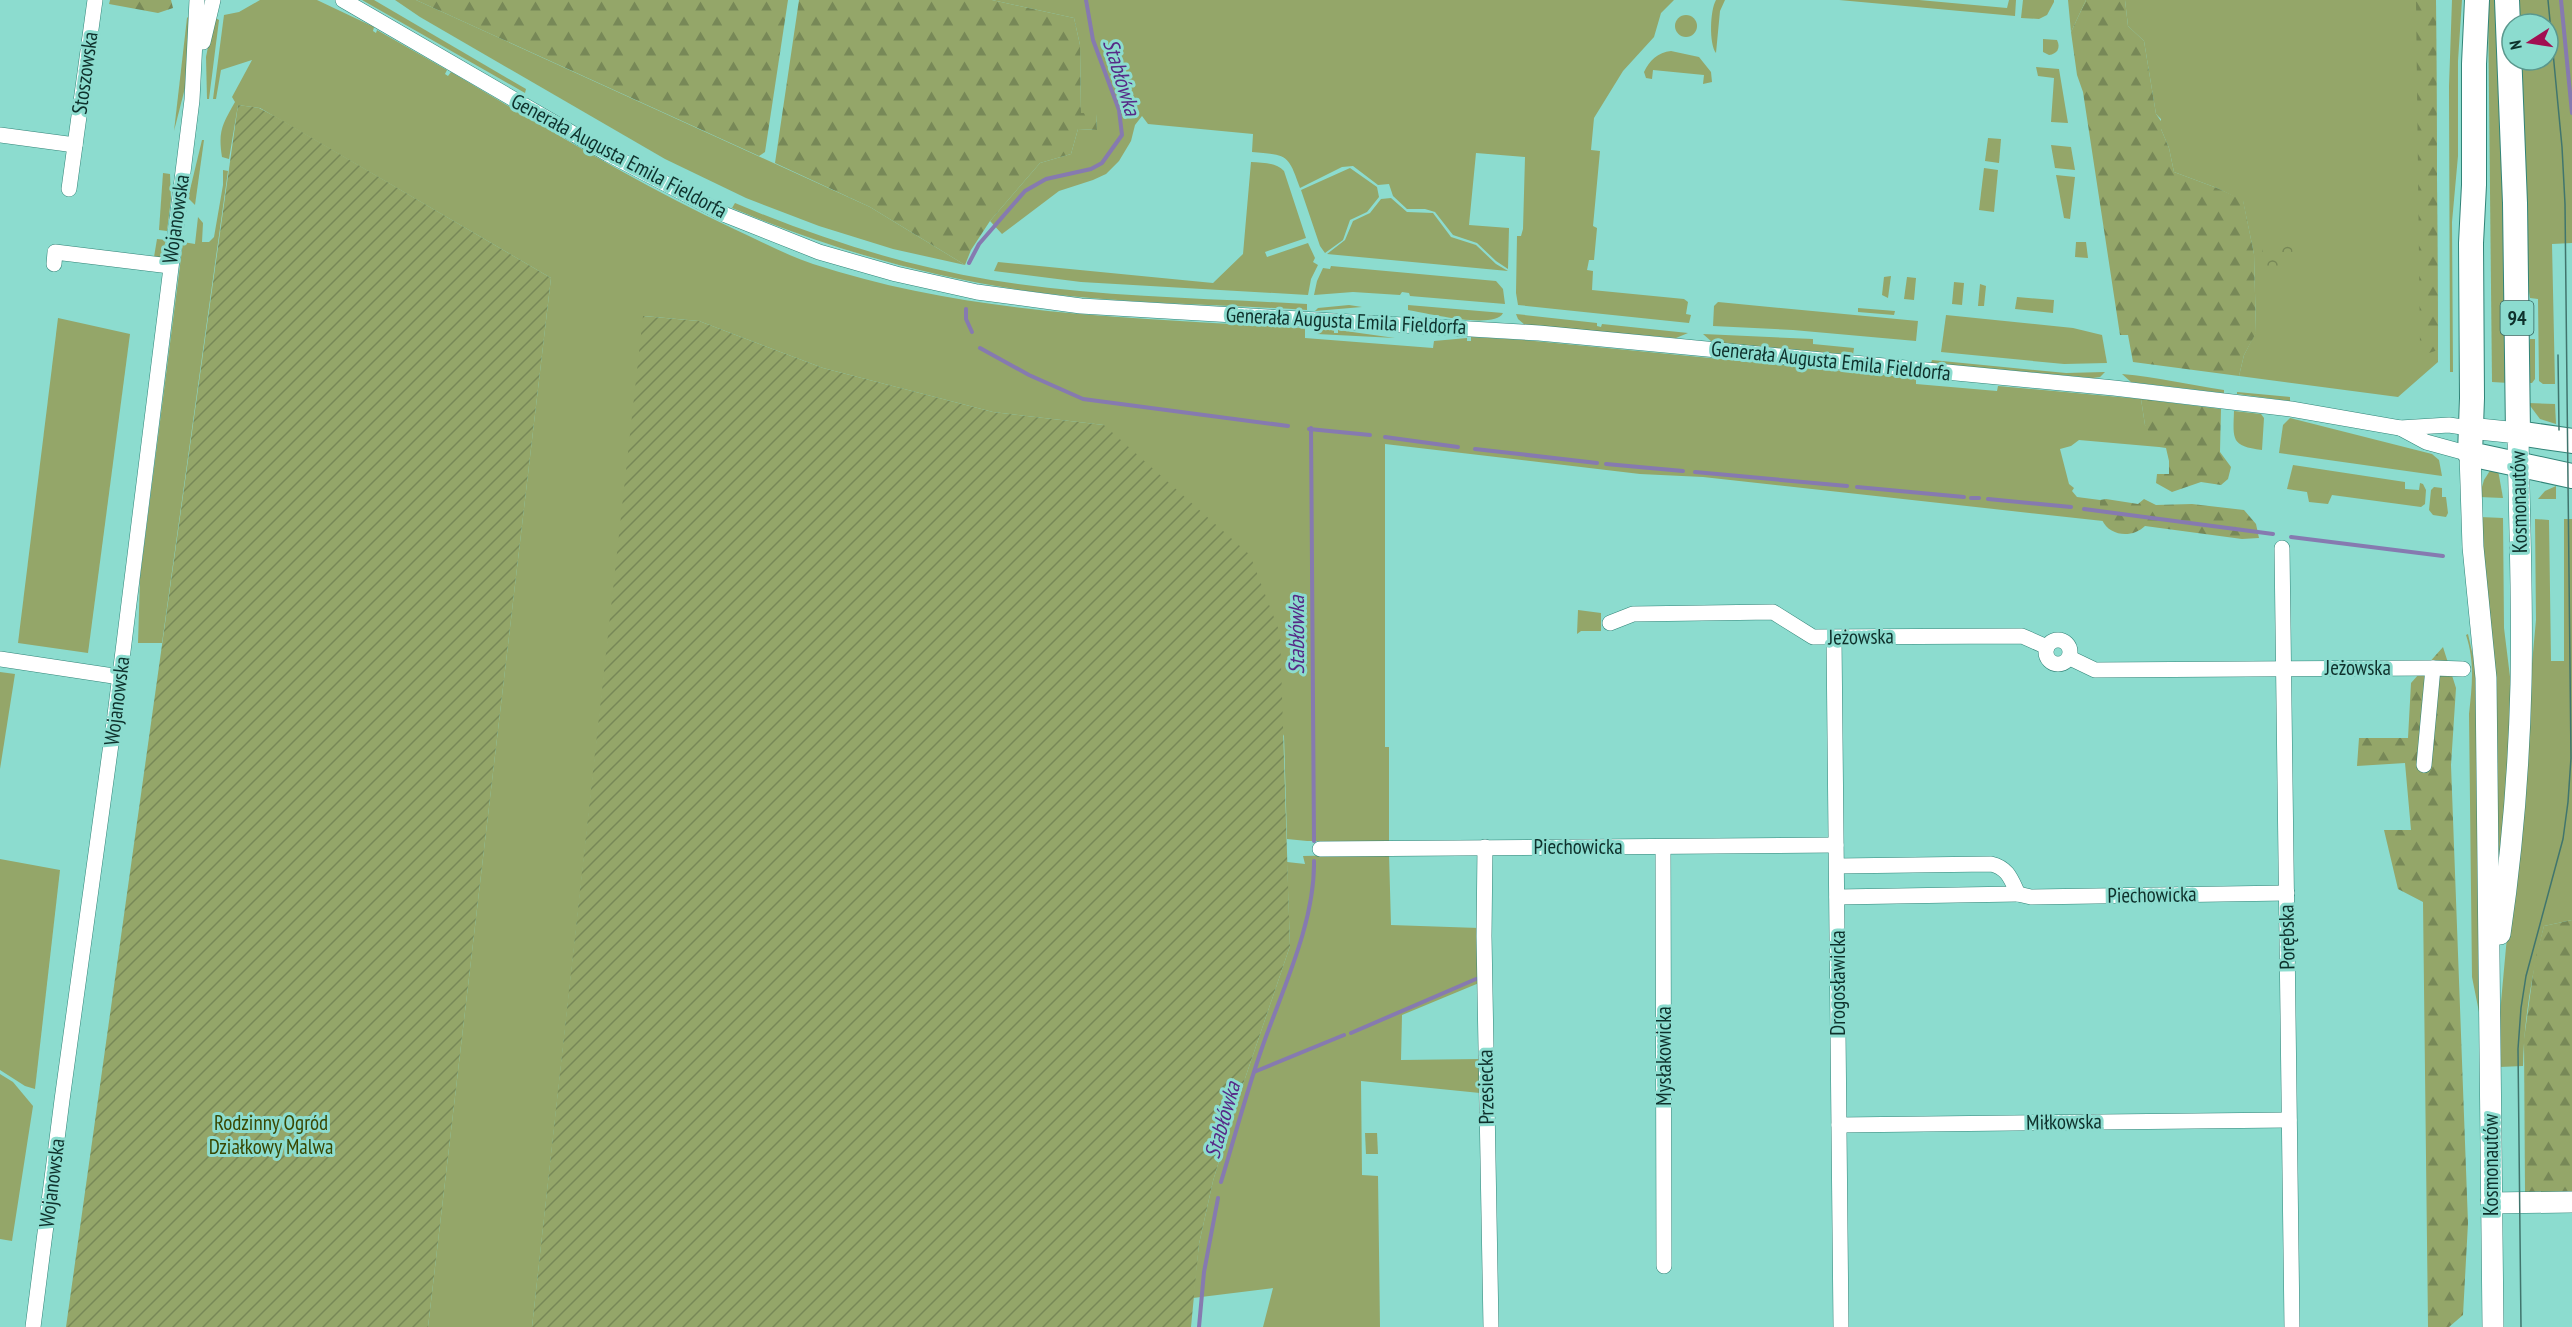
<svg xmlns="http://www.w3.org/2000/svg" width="2572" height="1327" viewBox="0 0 2572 1327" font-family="'PT Sans Narrow',sans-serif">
<defs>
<pattern id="forest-firs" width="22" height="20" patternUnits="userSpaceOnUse" patternTransform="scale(1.5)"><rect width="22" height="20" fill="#94a669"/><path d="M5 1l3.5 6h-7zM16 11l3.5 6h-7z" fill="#778857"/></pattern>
<pattern id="park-crowns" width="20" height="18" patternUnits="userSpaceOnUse" patternTransform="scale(1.5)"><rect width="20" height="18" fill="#94a669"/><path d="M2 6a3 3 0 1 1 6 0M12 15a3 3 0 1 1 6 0" fill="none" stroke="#778857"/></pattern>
<pattern id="garden-furrows" width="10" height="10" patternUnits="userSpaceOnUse" patternTransform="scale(1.5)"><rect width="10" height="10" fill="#94a669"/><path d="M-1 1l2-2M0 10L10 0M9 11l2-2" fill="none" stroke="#778857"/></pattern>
</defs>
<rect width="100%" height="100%" fill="#8cdccf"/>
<g fill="#94a669">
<path d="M260,0H317L374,27L373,31L376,33L377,30L447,70L445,74L448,76L451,72C544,127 636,183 734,229C760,241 786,255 813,264C972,316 1140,318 1305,328V338L1433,348L1434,341L1467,338V341H1471V337L1524,340L1916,378V384L1997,391L1998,386L2141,399L2145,425L2159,435V447L2079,440L2071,446L2060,449L2069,484L2074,488L2072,491L2077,497L2100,500L2103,521L1703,477L1640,474L1385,444V747H1389V841H1307L1287,839L1284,736L1104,425L993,412L823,368L699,321L644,316L532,1327H428L551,278L260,108L238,105L229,159L222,157C218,131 222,125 235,102L232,97L252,60L221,70L216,99H213L224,15L239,12Z"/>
<polygon points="362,0 374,0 526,89 525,93"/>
<polygon points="395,0 416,0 870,207 965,265 893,249 819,226 746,198 665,159 420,17"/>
<path d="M992,0H1674L1661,13L1654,37L1623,71L1594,118L1591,150L1600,151L1593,226L1597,228L1594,260H1589L1587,270L1593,271L1592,290L1684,299L1688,302L1686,314L1691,315L1689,323L1518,305L1516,293L1517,236H1521L1523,229L1525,157L1476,153L1469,225L1509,228L1508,269L1496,261L1477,243L1453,235L1435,212L1425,209H1407L1393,196L1389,184L1378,185L1353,166L1342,167L1300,188C1288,154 1288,155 1252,152L1253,134L1148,124L1142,116L1135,125L1131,141L1119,161L1106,174L1093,180L1059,191L1002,234L990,221L1040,163L1071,154L1078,129L1097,130L1096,114L1081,113L1080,45L1074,18Z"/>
<path d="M1716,0H1725L1720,11L1716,53C1709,44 1710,10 1716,0Z"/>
<polygon points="1839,0 1919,0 2007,8 2009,0 2016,0 2015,16"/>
<polygon points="2023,0 2054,0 2054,2 2047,15 2039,19 2021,18"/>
<polygon points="2068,0 2086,0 2071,32"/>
<polygon points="2125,0 2436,0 2438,362 2398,397 2239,376 2244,355 2256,332 2254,254 2243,201 2217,188 2174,172 2169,148 2161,129 2161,119 2156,114 2144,41 2128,26"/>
<polygon points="2452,0 2462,0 2458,61 2458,156 2452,222 2453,372 2450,372 2449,86"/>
<polygon points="2488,0 2498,0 2509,383 2492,382"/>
<polygon points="2514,0 2572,0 2572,243 2552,244 2555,384 2543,384 2539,381 2538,299 2530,298 2525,267 2516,60 2548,60 2548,24 2515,24"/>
<polygon points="190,15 186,84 174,131 187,18"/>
<circle cx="1686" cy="26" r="11"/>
<polygon points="214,17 219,20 209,99 207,99 206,57"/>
<path d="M2043,39L2057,40C2061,48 2057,54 2049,55L2043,52Z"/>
<path d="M1671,51L1699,57L1711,72L1712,82L1703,84L1704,75L1653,70L1652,79L1646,78L1644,72C1649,61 1658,52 1671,51Z"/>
<polygon points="2036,67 2059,69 2068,123 2051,122 2054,78 2038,76"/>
<polygon points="1988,138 2001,139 1999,163 1985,161"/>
<polygon points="202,140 204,140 195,205 188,198"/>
<polygon points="2051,145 2071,147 2075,170 2055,168"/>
<path d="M1251,162C1263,163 1276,162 1284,171L1306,238L1265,252L1267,257L1308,243L1315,258L1313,262L1318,265L1311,279L1308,295L1081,282L994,271L998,262L1213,283L1243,254Z"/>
<polygon points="1350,168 1377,187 1379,197 1367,212 1350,220 1343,240 1325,253 1320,246 1301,190"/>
<polygon points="1984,168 1998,170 1994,212 1979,210"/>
<polygon points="223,170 228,171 162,643 138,643 140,578 183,242 195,244 198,217 203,223 202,242 209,242 214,237 223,185"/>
<polygon points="163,173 170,174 171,199 167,231 159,230"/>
<polygon points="2056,175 2075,177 2070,219 2064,218"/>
<polygon points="1391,198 1407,212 1433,213 1451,237 1476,245 1496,264 1508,271 1327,254 1345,240 1353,221 1370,213 1381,199"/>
<path d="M735,203C818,238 902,265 991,280C1095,297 1202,298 1307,304V310C1219,304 1130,304 1043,293C935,279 832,250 732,208Z"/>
<polygon points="157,239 166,240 161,257 154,257"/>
<polygon points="2076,242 2086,242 2088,258 2075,257"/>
<polygon points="1331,266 1496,281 1503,289 1505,304 1410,296 1409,293 1402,292 1400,295 1353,292 1314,295 1317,281 1323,268 1330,269"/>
<polygon points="1891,276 1888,298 1882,295 1884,277"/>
<polygon points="1907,277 1916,278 1914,300 1904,299"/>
<polygon points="1954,282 1964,283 1962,305 1952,304"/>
<polygon points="1980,284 1986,286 1984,306 1978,306"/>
<polygon points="2017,297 2054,300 2053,313 2015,309"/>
<polygon points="1718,302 1918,321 1916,341 1793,330 1713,326 1714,306"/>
<polygon points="1349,305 1362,307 1315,311 1318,308"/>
<path d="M1408,305L1503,313C1495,330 1426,313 1408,310Z"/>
<polygon points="1858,308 1895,311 1894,315 1858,312"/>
<polygon points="1516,314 1597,323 1597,326 1601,327 1602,324 1688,333 1676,338 1525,325 1518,319"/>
<polygon points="1946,315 2073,328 2102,335 2107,363 2064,364 1941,352"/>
<polygon points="58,318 130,334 88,653 18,643"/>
<polygon points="1314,328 1334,329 1334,333 1338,333 1338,330 1395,338 1317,334"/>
<polygon points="1703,334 1813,339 1813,344 1854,348 1853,355 1712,342"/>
<polygon points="2530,339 2535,339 2535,379 2532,383 2526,383"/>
<polygon points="1932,360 2066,373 2105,372 2100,377 2093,378 1931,363"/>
<path d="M2122,374C2156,377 2190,385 2224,390V393L2131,382Z"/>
<polygon points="2237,392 2290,397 2290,401 2237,394"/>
<polygon points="2528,403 2555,404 2556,424 2540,419"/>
<path d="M2234,411L2261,414L2264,418L2262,450C2231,446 2233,440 2234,411Z"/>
<polygon points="2290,418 2432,454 2439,460 2442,476 2279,453 2283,425"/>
<polygon points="2293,465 2405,482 2405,489 2419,490 2420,483 2423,484 2426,490 2425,504 2421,507 2332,495 2328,504 2309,502 2307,492 2287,489"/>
<polygon points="2491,469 2498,470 2503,498 2479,497 2484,480"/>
<polygon points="2556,486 2556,499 2538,499 2545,491"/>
<polygon points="2434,487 2442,488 2442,497 2446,497 2448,513 2446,517 2433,515 2429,510 2431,490"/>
<polygon points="2480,517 2503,518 2504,628 2512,693 2512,723 2497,889"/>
<path d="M2535,519L2549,520L2551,661H2564V519H2572V920L2544,926C2532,973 2524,1018 2523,1066L2499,1067L2500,1013L2536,620Z"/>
<polygon points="1578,610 1601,613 1601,631 1581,631 1577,634"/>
<path d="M2468,634L2477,674L2481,956L2479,1012L2472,977L2469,714C2472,686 2475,662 2466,635Z"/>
<polygon points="0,672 15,674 0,769"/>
<polygon points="1389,854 1391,925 1479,928 1479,983 1402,1015 1401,1060 1480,1059 1480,1093 1361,1081 1362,1175 1378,1176 1380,1327 1263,1327 1273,1288 1193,1298 1199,1244 1213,1181 1235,1108 1290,946 1287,862 1305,864 1303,856"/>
<polygon points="0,859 60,870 35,1089 25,1086 0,1070"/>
<polygon points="0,1074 13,1082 33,1106 12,1241 0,1239"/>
<polygon points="1365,1133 1377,1133 1378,1154 1366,1154"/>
</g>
<g fill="url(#forest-firs)">
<polygon points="110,0 171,0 173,8 158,13 109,4"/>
<polygon points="416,0 788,0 765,152 759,156"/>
<polygon points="799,0 992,0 1074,18 1080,45 1081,113 1096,113 1097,130 1078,129 1071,154 1040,163 990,221 971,250 965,265 870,207 775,163"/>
<polygon points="2086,0 2125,0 2128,26 2144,41 2156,114 2163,124 2161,129 2169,148 2174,172 2217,188 2243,200 2254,254 2256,333 2244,355 2239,376 2133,362 2128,335 2120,335 2083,92 2077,75 2071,32"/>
<polygon points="2416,0 2436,0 2438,350 2426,354 2420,343"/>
<polygon points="2141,399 2221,409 2220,452 2231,467 2228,479 2221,485 2201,482 2172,492 2156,483 2157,474 2169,474 2169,461 2166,448 2159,447 2159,436 2151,436 2145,425"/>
<path d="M2106,499L2138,504L2144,499L2156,505L2192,504L2244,510L2256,524L2259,538L2242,539L2145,526C2133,538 2110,537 2102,520C2100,514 2100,507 2100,500Z"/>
<polygon points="2443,647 2456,688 2451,765 2468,1223 2463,1315 2449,1327 2428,1327 2423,902 2398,889 2384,830 2411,830 2405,763 2357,766 2359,738 2408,738 2411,683"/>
<polygon points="2572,920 2572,1193 2525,1192 2524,1039 2535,960 2544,926"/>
</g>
<polygon fill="url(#park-crowns)" points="2263,241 2293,243 2291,272 2261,270"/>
<g fill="url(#garden-furrows)">
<polygon points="238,105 259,108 278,118 551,278 428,1327 66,1327"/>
<polygon points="643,316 699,321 823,368 993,412 1104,425 1250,555 1280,633 1290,946 1235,1108 1213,1181 1199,1244 1191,1327 532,1327"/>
</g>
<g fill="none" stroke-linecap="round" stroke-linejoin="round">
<g stroke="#867ab0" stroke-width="4">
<polyline points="2561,0 2572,113"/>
<polyline points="969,263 979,244 1025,191 1046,179 1091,169 1102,163 1122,135 1119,110 1093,40 1086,0"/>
<polyline points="966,309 966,319 972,332"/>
<polyline points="980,348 1029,375 1083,399 1288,426"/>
<polyline points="1311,428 1314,841"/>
<polyline points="1309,429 1370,435"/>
<polyline points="1385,437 1458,447"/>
<polyline points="1475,449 1597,463"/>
<polyline points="1606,464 1683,471"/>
<polyline points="1695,472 1847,486"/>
<polyline points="1857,487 1964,497"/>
<polyline points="1971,498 1979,498"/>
<polyline points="1988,499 2071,507"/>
<polyline points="2084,509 2273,534"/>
<polyline points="2291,537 2443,556"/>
<polyline points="1351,1033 1476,979"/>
<polyline points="1254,1072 1344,1035"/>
<path d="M1221,1182C1235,1136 1247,1090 1263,1045C1283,988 1315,922 1314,861"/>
<polyline points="1199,1327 1204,1272 1218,1198"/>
</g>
<defs>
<g id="street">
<polyline points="343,0 608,154 726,215 819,252 896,274 977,292 1081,306 1539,333 2114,388 2291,409 2400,428 2449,425 2469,428"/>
<polyline points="203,42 213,0"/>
<polyline points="0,135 75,145"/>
<polyline points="69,189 95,0"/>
<polyline points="54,264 55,252 170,266"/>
<polyline points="2400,428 2426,442 2470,454"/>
<polyline points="2282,548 2292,1327"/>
<polyline points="1610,623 1633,614 1773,612 1813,637 2022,636 2047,647"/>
<polyline points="1834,638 1841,1327"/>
<circle cx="2058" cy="652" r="12"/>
<polyline points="2070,658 2095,670 2433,668"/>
<polyline points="0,659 120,677"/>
<polyline points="2424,765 2433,668 2463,669"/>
<polyline points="1485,847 1484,936 1491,1327"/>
<polyline points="1663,847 1664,1266"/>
<polyline points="1320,849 1836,845"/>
<path d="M1837,866L1991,864C2008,868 2011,879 2018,894L1837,897"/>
<polyline points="2018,894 2031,897 2287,893"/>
<polyline points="1839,1125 2289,1120"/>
<polyline points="33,1327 62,1100 115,715 192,100 197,0"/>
</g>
<g id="secondary">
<path d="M2469,428L2518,433C2519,517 2523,601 2521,684C2519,768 2512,852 2500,934"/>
<polyline points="2470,454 2473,547 2486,678 2493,1327"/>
<polyline points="2491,1203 2572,1202"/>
</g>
<g id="primary">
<polyline points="2477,0 2474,64 2474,185 2471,243 2472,398 2470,454 2572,476"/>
<polyline points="2507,0 2515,203 2518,433 2572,441"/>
</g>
</defs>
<use href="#street" stroke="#318478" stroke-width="16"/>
<use href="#secondary" stroke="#318478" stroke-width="22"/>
<use href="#primary" stroke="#318478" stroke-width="26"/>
<use href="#street" stroke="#fff" stroke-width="15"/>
<use href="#secondary" stroke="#fff" stroke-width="21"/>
<use href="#primary" stroke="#fff" stroke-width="24"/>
<g stroke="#40756d" stroke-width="1.5">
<polyline points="2558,355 2559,430"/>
<polyline points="2521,1327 2518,1049 2521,1008 2526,976 2563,839 2568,802 2571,758 2565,204 2562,147 2548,0"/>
</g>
</g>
<g text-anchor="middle" stroke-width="6" stroke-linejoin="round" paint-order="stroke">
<rect fill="#8cdccf" stroke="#34645d" stroke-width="1.5" x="2500.5" y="301" width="33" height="34" rx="4.5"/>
<g font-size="20" font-weight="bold" fill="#0e312c">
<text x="2517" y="325">94</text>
</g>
<g font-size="21" fill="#0e312c" stroke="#8cdccf">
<text transform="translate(85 73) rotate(-82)" y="7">Stoszowska</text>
<text transform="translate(619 156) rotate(28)" y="7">Generała Augusta Emila Fieldorfa</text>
<text transform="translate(176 219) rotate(-82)" y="7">Wojanowska</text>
<text transform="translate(1346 321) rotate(3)" y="7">Generała Augusta Emila Fieldorfa</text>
<text transform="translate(1831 361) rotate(6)" y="7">Generała Augusta Emila Fieldorfa</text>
<text transform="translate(2519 502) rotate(-91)" y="7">Kosmonautów</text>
<text transform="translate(1861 637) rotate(-1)" y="7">Jeżowska</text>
<text x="2358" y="675">Jeżowska</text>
<text transform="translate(117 701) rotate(-83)" y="7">Wojanowska</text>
<text x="1578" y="854">Piechowicka</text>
<text transform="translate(2152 895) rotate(-1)" y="7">Piechowicka</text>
<text transform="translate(2287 937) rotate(-91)" y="7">Porębska</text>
<text transform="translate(1838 983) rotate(-90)" y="7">Drogosławicka</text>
<text transform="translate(1664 1056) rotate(-90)" y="7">Mysłakowicka</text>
<text transform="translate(1486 1087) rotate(-91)" y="7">Przesiecka</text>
<text transform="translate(2064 1122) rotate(-1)" y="7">Miłkowska</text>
<text transform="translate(2491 1165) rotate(-90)" y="7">Kosmonautów</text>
<text transform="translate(52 1183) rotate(-83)" y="7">Wojanowska</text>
</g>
<g font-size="21" fill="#394702" stroke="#8cdccf">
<text x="271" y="1130">Rodzinny Ogród<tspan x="271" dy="24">Działkowy Malwa</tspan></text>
</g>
<g font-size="22" font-style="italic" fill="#572a87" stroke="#8cdccf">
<text transform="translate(1122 77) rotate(73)" y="8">Stabłówka</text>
<text transform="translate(1296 635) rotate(-90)" y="8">Stabłówka</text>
<text transform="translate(1222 1120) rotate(-74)" y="8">Stabłówka</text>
</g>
</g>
<g transform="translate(2530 42) rotate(258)"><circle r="28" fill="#8cdccf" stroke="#5a988e" stroke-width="1.5"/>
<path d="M0-4.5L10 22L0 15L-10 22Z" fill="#a20e51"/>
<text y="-9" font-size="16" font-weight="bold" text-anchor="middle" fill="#0e312c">N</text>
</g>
</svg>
